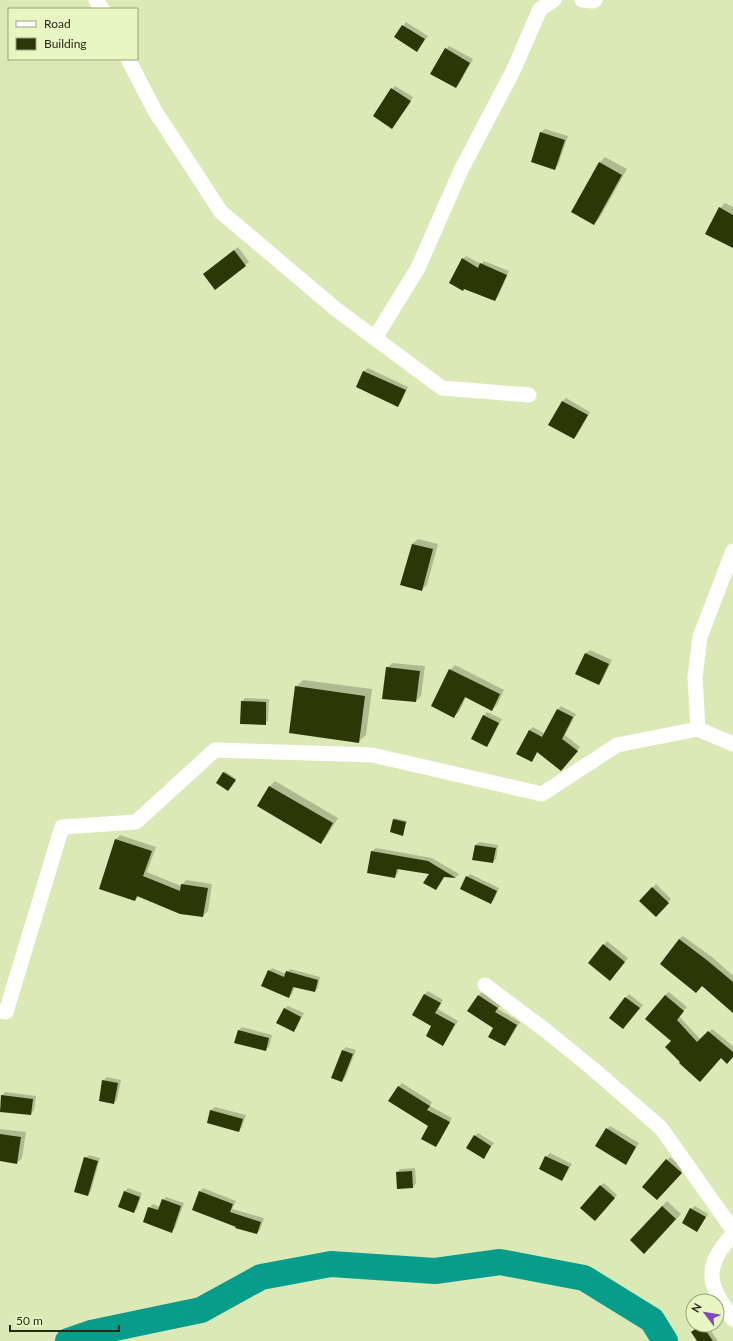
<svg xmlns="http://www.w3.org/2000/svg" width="733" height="1341" viewBox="0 0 733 1341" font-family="Lato,sans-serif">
<rect width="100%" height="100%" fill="#dbe9b6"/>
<g fill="#0003">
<polygon points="406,22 428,36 417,51 395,37"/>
<polygon points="449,46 473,59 459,84 456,87 446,49"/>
<polygon points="395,86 413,97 392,127 392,89"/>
<polygon points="545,129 568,136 558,165 555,168 532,161 541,132"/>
<polygon points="605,157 627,169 599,219 594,224 572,212 600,162"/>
<polygon points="725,203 733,207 733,247 720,208"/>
<polygon points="238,247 249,262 216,288 208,271"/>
<polygon points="466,256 481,264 484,261 509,271 498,297 495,300 463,259"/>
<polygon points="368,368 408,387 401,402 398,406 357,387 364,371"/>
<polygon points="566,398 590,412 577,435 574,438 563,401"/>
<polygon points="418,539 438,544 427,585 421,590 412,544"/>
<polygon points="590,650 612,660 602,681 599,684 577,674 586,653"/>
<polygon points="392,663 425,666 421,696 416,701 387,668"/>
<polygon points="455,665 504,690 497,705 492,709 466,697 459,712 454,716 450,670"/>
<polygon points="303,680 372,689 366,735 358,742 296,687"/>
<polygon points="245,698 269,699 268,720 265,724 242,702"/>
<polygon points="561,706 576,714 565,735 580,747 565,766 538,751 532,761 529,730 533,727 545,734 558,709"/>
<polygon points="487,712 502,719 490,742 487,746 472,738 484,715"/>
<polygon points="225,771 236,779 230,789 217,782"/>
<polygon points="275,781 338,818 326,837 321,842 259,806 270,786"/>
<polygon points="395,818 407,821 403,834 394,820"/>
<polygon points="120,835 156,847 147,872 181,886 186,880 212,884 208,911 203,916 139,896 135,900 116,840"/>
<polygon points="479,842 498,845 496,859 493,862 476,845"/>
<polygon points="376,848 432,858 459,874 456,877 445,876 436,889 430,873 399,868 398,873 395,877 368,872 372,851"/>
<polygon points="470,874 499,888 494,900 490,903 467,877"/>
<polygon points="656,884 671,899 656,916 640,901"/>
<polygon points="683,936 712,957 732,975 733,974 733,1004 679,939"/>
<polygon points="607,941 628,958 613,976 589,963"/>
<polygon points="272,968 286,974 290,969 320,977 318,988 315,991 295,986 292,994 289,997 269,971"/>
<polygon points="428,991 443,1000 438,1009 458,1021 446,1041 443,1044 433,1026 425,994"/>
<polygon points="482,992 501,1004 498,1009 520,1022 508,1042 505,1045 479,995"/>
<polygon points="669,992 687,1007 679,1016 701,1040 712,1029 733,1046 733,1056 721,1057 672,1041 665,995"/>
<polygon points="629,994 643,1005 623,1028 610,1018"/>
<polygon points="288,1006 304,1013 297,1027 294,1030 284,1009"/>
<polygon points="242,1027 272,1035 269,1047 265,1050 238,1031"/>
<polygon points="346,1047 356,1050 345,1078 342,1081 332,1078 343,1050"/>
<polygon points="107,1077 121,1080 117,1100 114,1103 103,1081"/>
<polygon points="402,1083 432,1102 430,1106 452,1118 439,1142 436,1146 430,1126 398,1087"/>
<polygon points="5,1092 36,1096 34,1110 31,1114 2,1096"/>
<polygon points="215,1107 246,1115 242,1127 239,1131 208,1122 211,1110"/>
<polygon points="610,1126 639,1143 626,1163 607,1129"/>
<polygon points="0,1129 26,1132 22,1158 17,1163 0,1160"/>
<polygon points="478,1133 494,1143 483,1158 475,1136"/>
<polygon points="550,1153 572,1164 565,1176 562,1180 546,1157"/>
<polygon points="89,1155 100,1158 91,1191 88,1195 85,1158"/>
<polygon points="670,1157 684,1169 660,1196 644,1187"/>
<polygon points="415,1168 416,1183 413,1187 398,1188 397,1172 400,1169"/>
<polygon points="604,1183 617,1195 598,1216 600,1186"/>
<polygon points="128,1188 142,1193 137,1209 133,1212 124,1192"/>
<polygon points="203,1188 236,1201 232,1209 264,1218 260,1230 257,1233 200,1192"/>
<polygon points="166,1197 184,1203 175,1228 172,1231 149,1208 153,1204 160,1207 163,1200"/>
<polygon points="667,1201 681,1214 650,1248 662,1206"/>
<polygon points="695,1206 708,1214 697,1231 691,1209"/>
<polygon points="701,1325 707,1325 718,1341 699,1341"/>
</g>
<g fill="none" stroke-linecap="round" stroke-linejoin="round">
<polyline stroke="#089d8a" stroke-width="26" points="68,1341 91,1333 201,1310 261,1277 331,1264 435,1271 500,1262 584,1278 652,1320 665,1341"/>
</g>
<g fill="#2d3606">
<polygon points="402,25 425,39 417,52 394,37"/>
<polygon points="445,48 470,63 456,88 430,74"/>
<polygon points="391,88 411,101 392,129 373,116"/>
<polygon points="540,132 565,140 555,170 531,162"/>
<polygon points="599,162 622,175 594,225 571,212"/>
<polygon points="719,207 733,215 733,248 705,234"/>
<polygon points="234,250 246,266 215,290 203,274"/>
<polygon points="462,258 478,268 480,263 507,275 495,301 464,289 463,291 449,283"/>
<polygon points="363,371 406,390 398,407 356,387"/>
<polygon points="562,401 588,415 574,439 548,425"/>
<polygon points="412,544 433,549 422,591 400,585"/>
<polygon points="585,653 609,664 599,685 575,674"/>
<polygon points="386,667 420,671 416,702 382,699"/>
<polygon points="449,669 500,694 492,711 465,697 454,718 431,706"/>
<polygon points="295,686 365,696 359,743 289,733"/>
<polygon points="241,701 266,702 266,725 240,724"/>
<polygon points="557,709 573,717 562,739 578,751 561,771 537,752 532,762 516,754 529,730 542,737"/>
<polygon points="483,715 499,723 487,747 471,739"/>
<polygon points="223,772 236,780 228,791 216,783"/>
<polygon points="269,786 333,823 321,844 257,806"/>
<polygon points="393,819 406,822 403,836 390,832"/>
<polygon points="115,839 152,851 143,876 180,891 181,884 208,888 203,917 180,914 137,896 135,901 99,889"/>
<polygon points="475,845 496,848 493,863 472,860"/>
<polygon points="371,851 428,861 456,878 444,877 436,890 423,883 429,874 397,869 395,878 367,873"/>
<polygon points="466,876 497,891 491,904 460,889"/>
<polygon points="652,887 669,903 656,917 639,901"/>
<polygon points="679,939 708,961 733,982 733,1013 702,986 696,993 660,964"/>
<polygon points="603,944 625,962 610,981 588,963"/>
<polygon points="268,970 284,977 286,971 318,980 315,992 293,987 289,998 261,986"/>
<polygon points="424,994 441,1003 435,1013 455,1024 443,1046 426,1036 431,1026 412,1015"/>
<polygon points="478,995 498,1008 495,1012 517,1025 505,1046 488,1037 493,1028 467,1011"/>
<polygon points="665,995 684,1011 677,1020 697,1042 708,1031 733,1052 733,1057 727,1064 721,1058 700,1082 679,1063 680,1062 665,1047 671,1041 645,1019"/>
<polygon points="625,997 640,1008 623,1029 609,1018"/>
<polygon points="284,1008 301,1017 294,1032 276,1023"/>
<polygon points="238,1030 269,1038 266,1051 234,1043"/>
<polygon points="342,1050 353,1054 342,1082 331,1078"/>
<polygon points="102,1080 118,1083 114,1104 99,1101"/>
<polygon points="398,1086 430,1106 427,1110 450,1122 436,1147 421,1139 428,1126 388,1101"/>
<polygon points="1,1095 33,1099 31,1115 0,1112"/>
<polygon points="210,1110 243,1119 239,1132 207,1123"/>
<polygon points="606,1128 636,1147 626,1165 595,1146"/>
<polygon points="0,1134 21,1137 17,1164 0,1161"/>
<polygon points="474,1135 491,1146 484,1159 466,1148"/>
<polygon points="545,1156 569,1167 562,1181 539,1169"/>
<polygon points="84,1157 98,1161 88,1196 74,1192"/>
<polygon points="666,1159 682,1173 657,1200 642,1187"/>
<polygon points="412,1171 413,1188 397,1189 396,1172"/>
<polygon points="600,1185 615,1198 595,1221 580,1208"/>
<polygon points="124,1191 140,1197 134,1213 118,1207"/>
<polygon points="199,1191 233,1204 230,1212 261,1222 257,1234 235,1228 236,1227 192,1210"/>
<polygon points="162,1199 181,1206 172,1233 143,1222 148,1207 158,1210"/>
<polygon points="662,1206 676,1219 644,1254 630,1240"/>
<polygon points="690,1208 706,1217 697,1232 682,1223"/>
<polygon points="701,1325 702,1325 713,1341 697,1341 691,1332"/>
</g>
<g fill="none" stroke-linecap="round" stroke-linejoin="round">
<g stroke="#fff" stroke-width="15">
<polyline points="96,0 102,9"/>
<polyline points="582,0 593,1 595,0"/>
<polyline points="128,59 155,111 221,212 337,310 442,388 529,395"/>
<polyline points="375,338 418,268 461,170 513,71 540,9 554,0"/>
<polyline points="733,551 700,637 695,677 698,729 733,744"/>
<polyline points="485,985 545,1030 593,1069 661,1128 733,1230"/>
<polyline points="0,1011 6,1012 62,827 136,822 215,750 372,755 542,794 617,745 698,729"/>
<path d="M733,1234C702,1268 708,1285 733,1319"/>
</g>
</g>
<rect x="8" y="8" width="130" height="52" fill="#e8f6c3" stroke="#9aa47e"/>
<rect x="16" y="21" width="20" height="6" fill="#ffffff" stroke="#9aa47e"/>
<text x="44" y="28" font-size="12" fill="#252a16">Road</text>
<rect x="16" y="38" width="20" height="12" fill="#2d3606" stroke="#9aa47e"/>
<text x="44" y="48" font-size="12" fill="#252a16">Building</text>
<g transform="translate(705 1313) rotate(301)"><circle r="19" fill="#e8f6c3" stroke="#9aa47e"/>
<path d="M0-3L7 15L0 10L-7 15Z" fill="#7e4bc3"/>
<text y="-6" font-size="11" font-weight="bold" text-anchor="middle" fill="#252a16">N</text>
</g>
<path d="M10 1325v6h109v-6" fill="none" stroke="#252a16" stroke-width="2"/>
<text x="16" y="1325" font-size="12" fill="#252a16" stroke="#e8f6c3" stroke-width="3" paint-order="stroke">50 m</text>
</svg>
